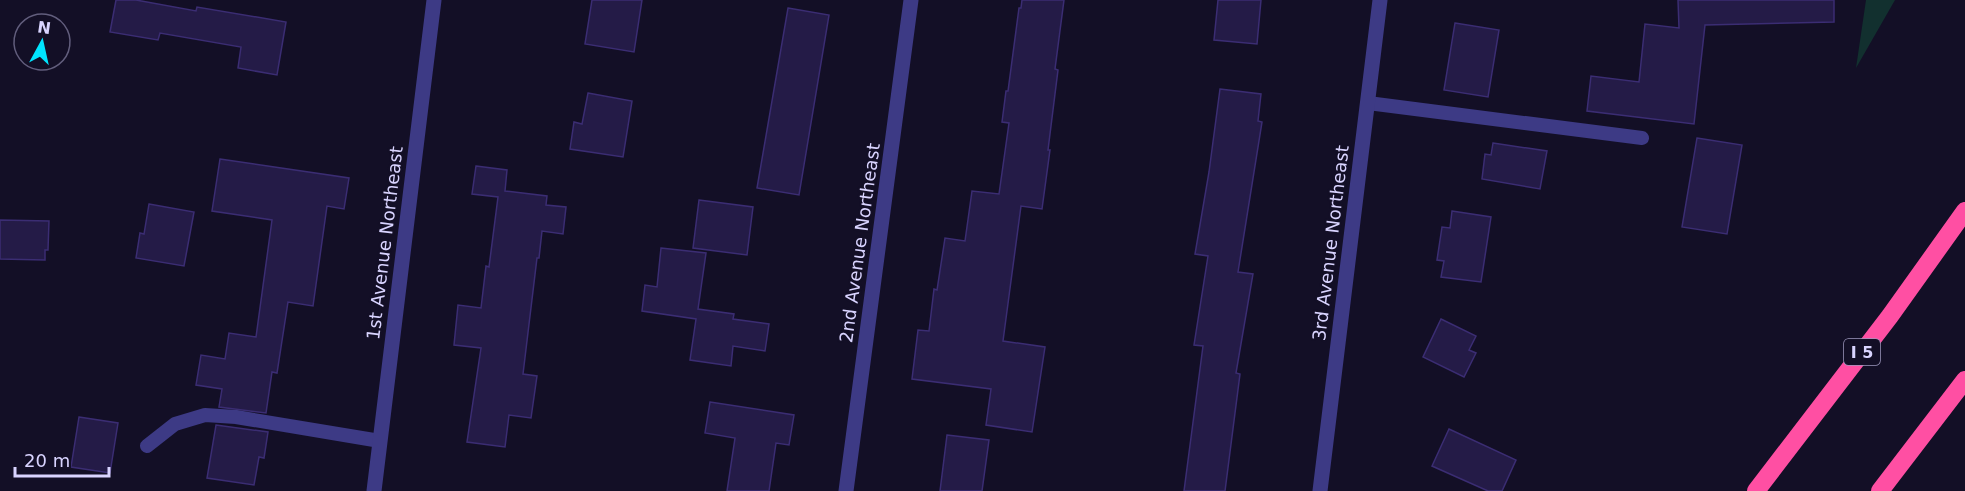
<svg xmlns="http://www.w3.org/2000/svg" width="1965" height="491" viewBox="0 0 1965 491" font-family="'DejaVu Sans',sans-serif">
<rect width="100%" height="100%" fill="#130f26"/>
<polygon fill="#12302f" points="1866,0 1895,0 1856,68"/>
<g fill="#241b47" stroke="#3b2d73" stroke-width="1.5">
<polygon points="116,0 136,0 196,11 197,7 286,22 277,75 238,68 241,47 160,33 158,40 110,32"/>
<polygon points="592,0 642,0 634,52 585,44"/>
<polygon points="1022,0 1064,0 1055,69 1058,70 1048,150 1050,150 1042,209 1021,206 1003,341 1045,347 1032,432 986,425 991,389 912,379 918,330 929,331 934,289 937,290 945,238 965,241 972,191 999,194 1009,123 1002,122 1006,91 1008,91 1019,8 1021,8"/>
<polygon points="1218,0 1261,0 1257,44 1214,40"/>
<polygon points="1678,0 1834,0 1834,22 1705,25 1694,124 1587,111 1591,76 1639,82 1645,24 1679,28"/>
<polygon points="788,8 829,15 799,195 757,188"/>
<polygon points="1455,23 1499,30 1488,97 1444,90"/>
<polygon points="1220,89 1261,94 1258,121 1262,122 1238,272 1253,274 1236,373 1240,374 1225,491 1184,491 1203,346 1194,345 1208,256 1195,254 1209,172"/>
<polygon points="588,93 632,101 623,157 570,149 574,122 582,124"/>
<polygon points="1697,138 1742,145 1727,234 1682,227"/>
<polygon points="1493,143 1547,151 1540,189 1482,179 1485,154 1491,155"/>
<polygon points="220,159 349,178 344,209 327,206 313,306 288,302 277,373 272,372 266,413 219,407 222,389 196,385 201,355 225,359 229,333 256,337 272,220 212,211"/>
<polygon points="476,166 507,170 505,191 547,196 546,205 566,207 563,234 542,231 539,258 537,258 523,374 537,376 531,418 509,415 505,447 467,442 481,348 454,345 458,305 481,308 486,266 489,267 498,197 472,194"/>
<polygon points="699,200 753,207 747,255 693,248"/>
<polygon points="149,204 194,212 184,266 136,258 140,233 144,234"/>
<polygon points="1452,211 1491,217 1481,282 1441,277 1444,261 1437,260 1442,227 1450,228"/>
<polygon points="0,220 49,221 48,250 45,250 45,260 0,259"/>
<polygon points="661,248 706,253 698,309 734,314 733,319 769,324 765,351 733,346 731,366 690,360 696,319 642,311 645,285 657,287"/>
<polygon points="1441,319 1476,336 1469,350 1476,353 1464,377 1423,357"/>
<polygon points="710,402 794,415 789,445 776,443 769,491 727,491 735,438 705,433"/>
<polygon points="79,417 118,423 110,473 71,467"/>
<polygon points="216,425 268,432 264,458 259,457 254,485 207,478"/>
<polygon points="1449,429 1516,460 1502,491 1488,491 1432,466"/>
<polygon points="947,435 989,440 982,491 940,491"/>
</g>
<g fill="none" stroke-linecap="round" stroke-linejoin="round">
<g stroke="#3d3a85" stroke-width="14">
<polyline points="1368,103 1642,138"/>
<polyline points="147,446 175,424 205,415 236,417 380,441"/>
</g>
<g stroke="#3d3a85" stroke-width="15">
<polyline points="374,491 434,0"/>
<polyline points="846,491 911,0"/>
<polyline points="1320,491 1380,0"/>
</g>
<g stroke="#ff4fa3" stroke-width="18">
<polyline points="1756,491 1890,316 1965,211"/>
<polyline points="1880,491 1965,380"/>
</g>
</g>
<g text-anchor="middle" stroke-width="4.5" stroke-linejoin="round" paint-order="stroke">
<rect fill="#130f26" stroke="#9e99be" stroke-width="1.5" x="1844" y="339" width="36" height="26" rx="4.5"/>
<g font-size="16" font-weight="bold" fill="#d9d4ff">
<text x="1862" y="358">I 5</text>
</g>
<g font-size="18" fill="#d9d4ff" stroke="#130f26">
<text transform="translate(385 243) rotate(-83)" y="6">1st Avenue Northeast</text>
<text transform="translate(860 243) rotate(-82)" y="6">2nd Avenue Northeast</text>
<text transform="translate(1331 243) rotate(-83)" y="6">3rd Avenue Northeast</text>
</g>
</g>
<g transform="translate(42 42) rotate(8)"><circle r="28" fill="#130f26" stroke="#625e7d" stroke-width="1.5"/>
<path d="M0-4.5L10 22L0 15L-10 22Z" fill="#00e5ff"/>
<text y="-9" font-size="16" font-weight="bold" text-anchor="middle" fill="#d9d4ff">N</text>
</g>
<path d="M15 467v9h94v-9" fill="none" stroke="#d9d4ff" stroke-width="3"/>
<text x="24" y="467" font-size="18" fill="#d9d4ff" stroke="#130f26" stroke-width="4.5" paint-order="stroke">20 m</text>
</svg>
